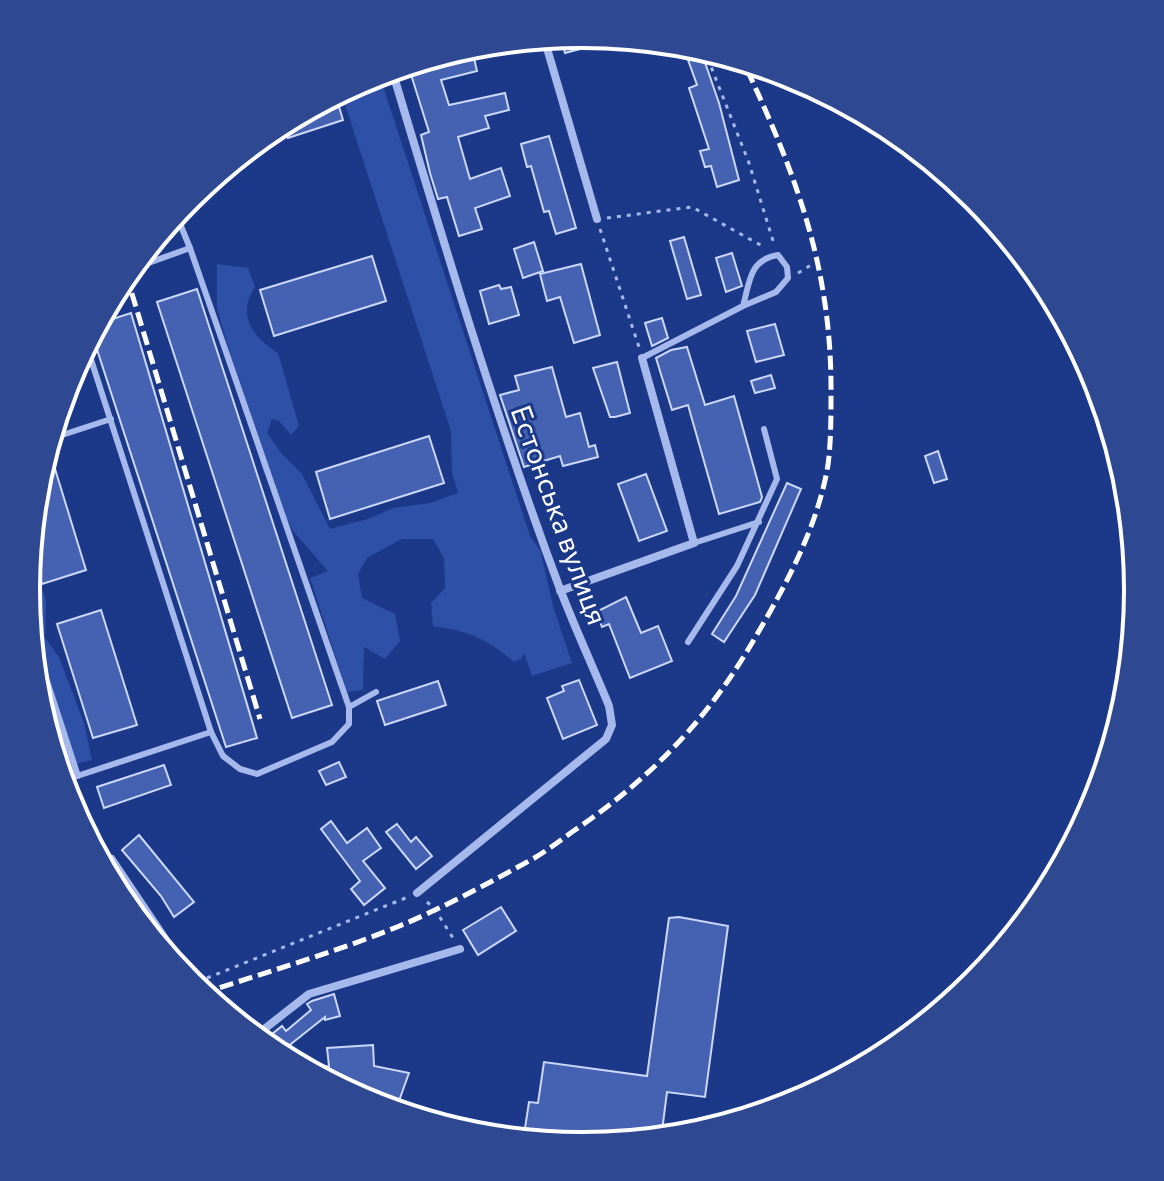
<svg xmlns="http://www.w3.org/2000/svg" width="1164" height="1181" viewBox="0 0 1164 1181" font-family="Commissioner,sans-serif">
<rect width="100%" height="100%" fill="#1c3889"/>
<g fill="#2f50a7">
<path d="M379,74L530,536L540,550L554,609L572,663L532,676L524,653L521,659L514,662C486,638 468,631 433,626L431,603L445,588L444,558L433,539H402L367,558L358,574L362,598L395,614L400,641L385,659L364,647L363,690L347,692L310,578L328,571L293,531L263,471L217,308V264L248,268L255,287C236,315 253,337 278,353L299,426L291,435L279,421L272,419L267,433L282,454L302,474L330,529L368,519L393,508L430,503L458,493L452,472L451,431L341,92Z"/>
<polygon points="36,571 46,600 45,638 59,657 84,723 92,760 58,768 37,699 26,590 27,578"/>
</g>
<g fill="#4461b2" stroke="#cbd8f9" stroke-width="2">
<polygon points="580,35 584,48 565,53 561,37"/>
<polygon points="701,51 719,103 739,180 717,187 711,166 705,167 700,151 709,149 689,88 697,85 687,57"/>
<polygon points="473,54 477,71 441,80 449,105 505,93 509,110 485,116 489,128 458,137 470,179 501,168 510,196 475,208 482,229 459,236 447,197 438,199 430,173 421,135 429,132 408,65 430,58 432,63"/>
<polygon points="337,100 343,120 288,138 283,123 307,110"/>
<polygon points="549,136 576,228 556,234 549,211 544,212 531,166 527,167 521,144"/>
<polygon points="684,237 701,295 687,299 670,241"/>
<polygon points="534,242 543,271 523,278 514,249"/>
<polygon points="732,253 742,286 726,292 716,258"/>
<polygon points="372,256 386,301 274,336 260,290"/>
<polygon points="581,264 600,335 574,343 560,297 547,301 540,274"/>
<polygon points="499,285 501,289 511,287 519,315 489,324 480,291"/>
<polygon points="197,289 332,705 292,718 157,302"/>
<polygon points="131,313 257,738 226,747 92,334 97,324"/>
<polygon points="662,318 668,338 652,346 645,323"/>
<polygon points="775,324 784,355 756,362 747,331"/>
<polygon points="687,347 705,405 734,396 762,497 760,502 719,514 688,405 672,410 656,358 671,350"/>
<polygon points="617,362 630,413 615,417 610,417 593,368"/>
<polygon points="552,367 566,417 580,413 589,447 595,445 598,457 563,466 560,456 524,467 500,395 519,390 515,376"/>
<polygon points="771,375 775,388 755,393 751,381"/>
<polygon points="429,436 444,483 330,519 316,472"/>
<polygon points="48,446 86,570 42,584 30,546 37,482"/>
<polygon points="938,451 947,479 934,483 925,456"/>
<polygon points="646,474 667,531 639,541 618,484"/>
<polygon points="787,483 801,489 755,595 724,642 712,634 736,596"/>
<polygon points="626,597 641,633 658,626 672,661 630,678 609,624 602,627 596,612"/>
<polygon points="101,610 137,725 93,738 57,624"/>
<polygon points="579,680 597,725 563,739 547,698 564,691 562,686"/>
<polygon points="438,681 446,705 385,725 377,701"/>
<polygon points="339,762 346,777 326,785 319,771"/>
<polygon points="164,765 171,785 104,808 97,787"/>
<polygon points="331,821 347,843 367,828 381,848 363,861 385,888 364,905 351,889 360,881 321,829"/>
<polygon points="397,824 411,842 416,837 432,856 416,869 386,832"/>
<polygon points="139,835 194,902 174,917 161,896 122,850"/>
<polygon points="501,907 516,931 478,955 463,930"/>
<polygon points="679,917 728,926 705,1097 667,1092 661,1139 582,1146 523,1141 529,1102 538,1103 544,1062 647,1076 669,918"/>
<polygon points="334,994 340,1016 325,1020 325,1017 277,1055 261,1043 282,1026 286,1031 311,1010 307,1004 312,1001"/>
<polygon points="373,1045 374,1066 409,1073 395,1112 369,1104 303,1069 329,1066 327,1048"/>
</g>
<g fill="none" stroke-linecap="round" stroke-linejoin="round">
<g stroke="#a6b9ec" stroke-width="3" stroke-dasharray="4 6" stroke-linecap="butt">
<polyline points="704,49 749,163 774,244"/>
<polyline points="607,218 692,207 764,247"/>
<polyline points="600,229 639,347"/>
<polyline points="798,273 811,265"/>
<polyline points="427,902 434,908 453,938"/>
<polyline points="207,978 408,897"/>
</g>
<g stroke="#a6b9ec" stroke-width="6">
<polyline points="176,214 190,248"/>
<polyline points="86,344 211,732 223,756 240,769 257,774 332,742 349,724 349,707 190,248 129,270"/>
<path d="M642,358L743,306C750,281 749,260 778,255L787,267L788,278L776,292L743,306"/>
<polyline points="50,439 111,419"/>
<polyline points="694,543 759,522"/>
<polyline points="30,629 78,776"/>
<polyline points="688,642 737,566 777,479 764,429"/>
<polyline points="349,707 376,692"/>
<polyline points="62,781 211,732"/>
<polyline points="112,858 196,983"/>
</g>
<g stroke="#a6b9ec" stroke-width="8">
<polyline points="544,38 597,219"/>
<path d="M392,70C444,244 496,418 560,589C575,628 593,667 609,706L612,725L606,739L417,893"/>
<polyline points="560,591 694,543 642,358"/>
<polyline points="190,985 196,983"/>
<polyline points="254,1037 309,994 460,949"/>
</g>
<g stroke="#fff" stroke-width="5" stroke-dasharray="14 6" stroke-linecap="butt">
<polyline points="997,224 1046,284"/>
<polyline points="126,274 260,719"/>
<path d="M201,994C266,972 333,953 397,927C441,909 487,884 529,861C544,853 558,842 572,832C646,782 703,725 749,648C782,592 817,531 828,465C831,442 831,417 831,394C832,268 796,174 743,61"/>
</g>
</g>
<g text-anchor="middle" stroke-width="6" stroke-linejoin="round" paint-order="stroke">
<g font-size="28" fill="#fff" stroke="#1c3889">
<text transform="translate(559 515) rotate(70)" y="10">Естонська вулиця</text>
</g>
</g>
<path d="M0 0H1164V1181H0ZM40 590a542 542 0 1 1 1084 0a542 542 0 1 1-1084 0Z" fill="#2e4892" fill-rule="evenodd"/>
<path fill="none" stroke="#fff" stroke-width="4" d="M40 590a542 542 0 1 1 1084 0a542 542 0 1 1-1084 0Z"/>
</svg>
